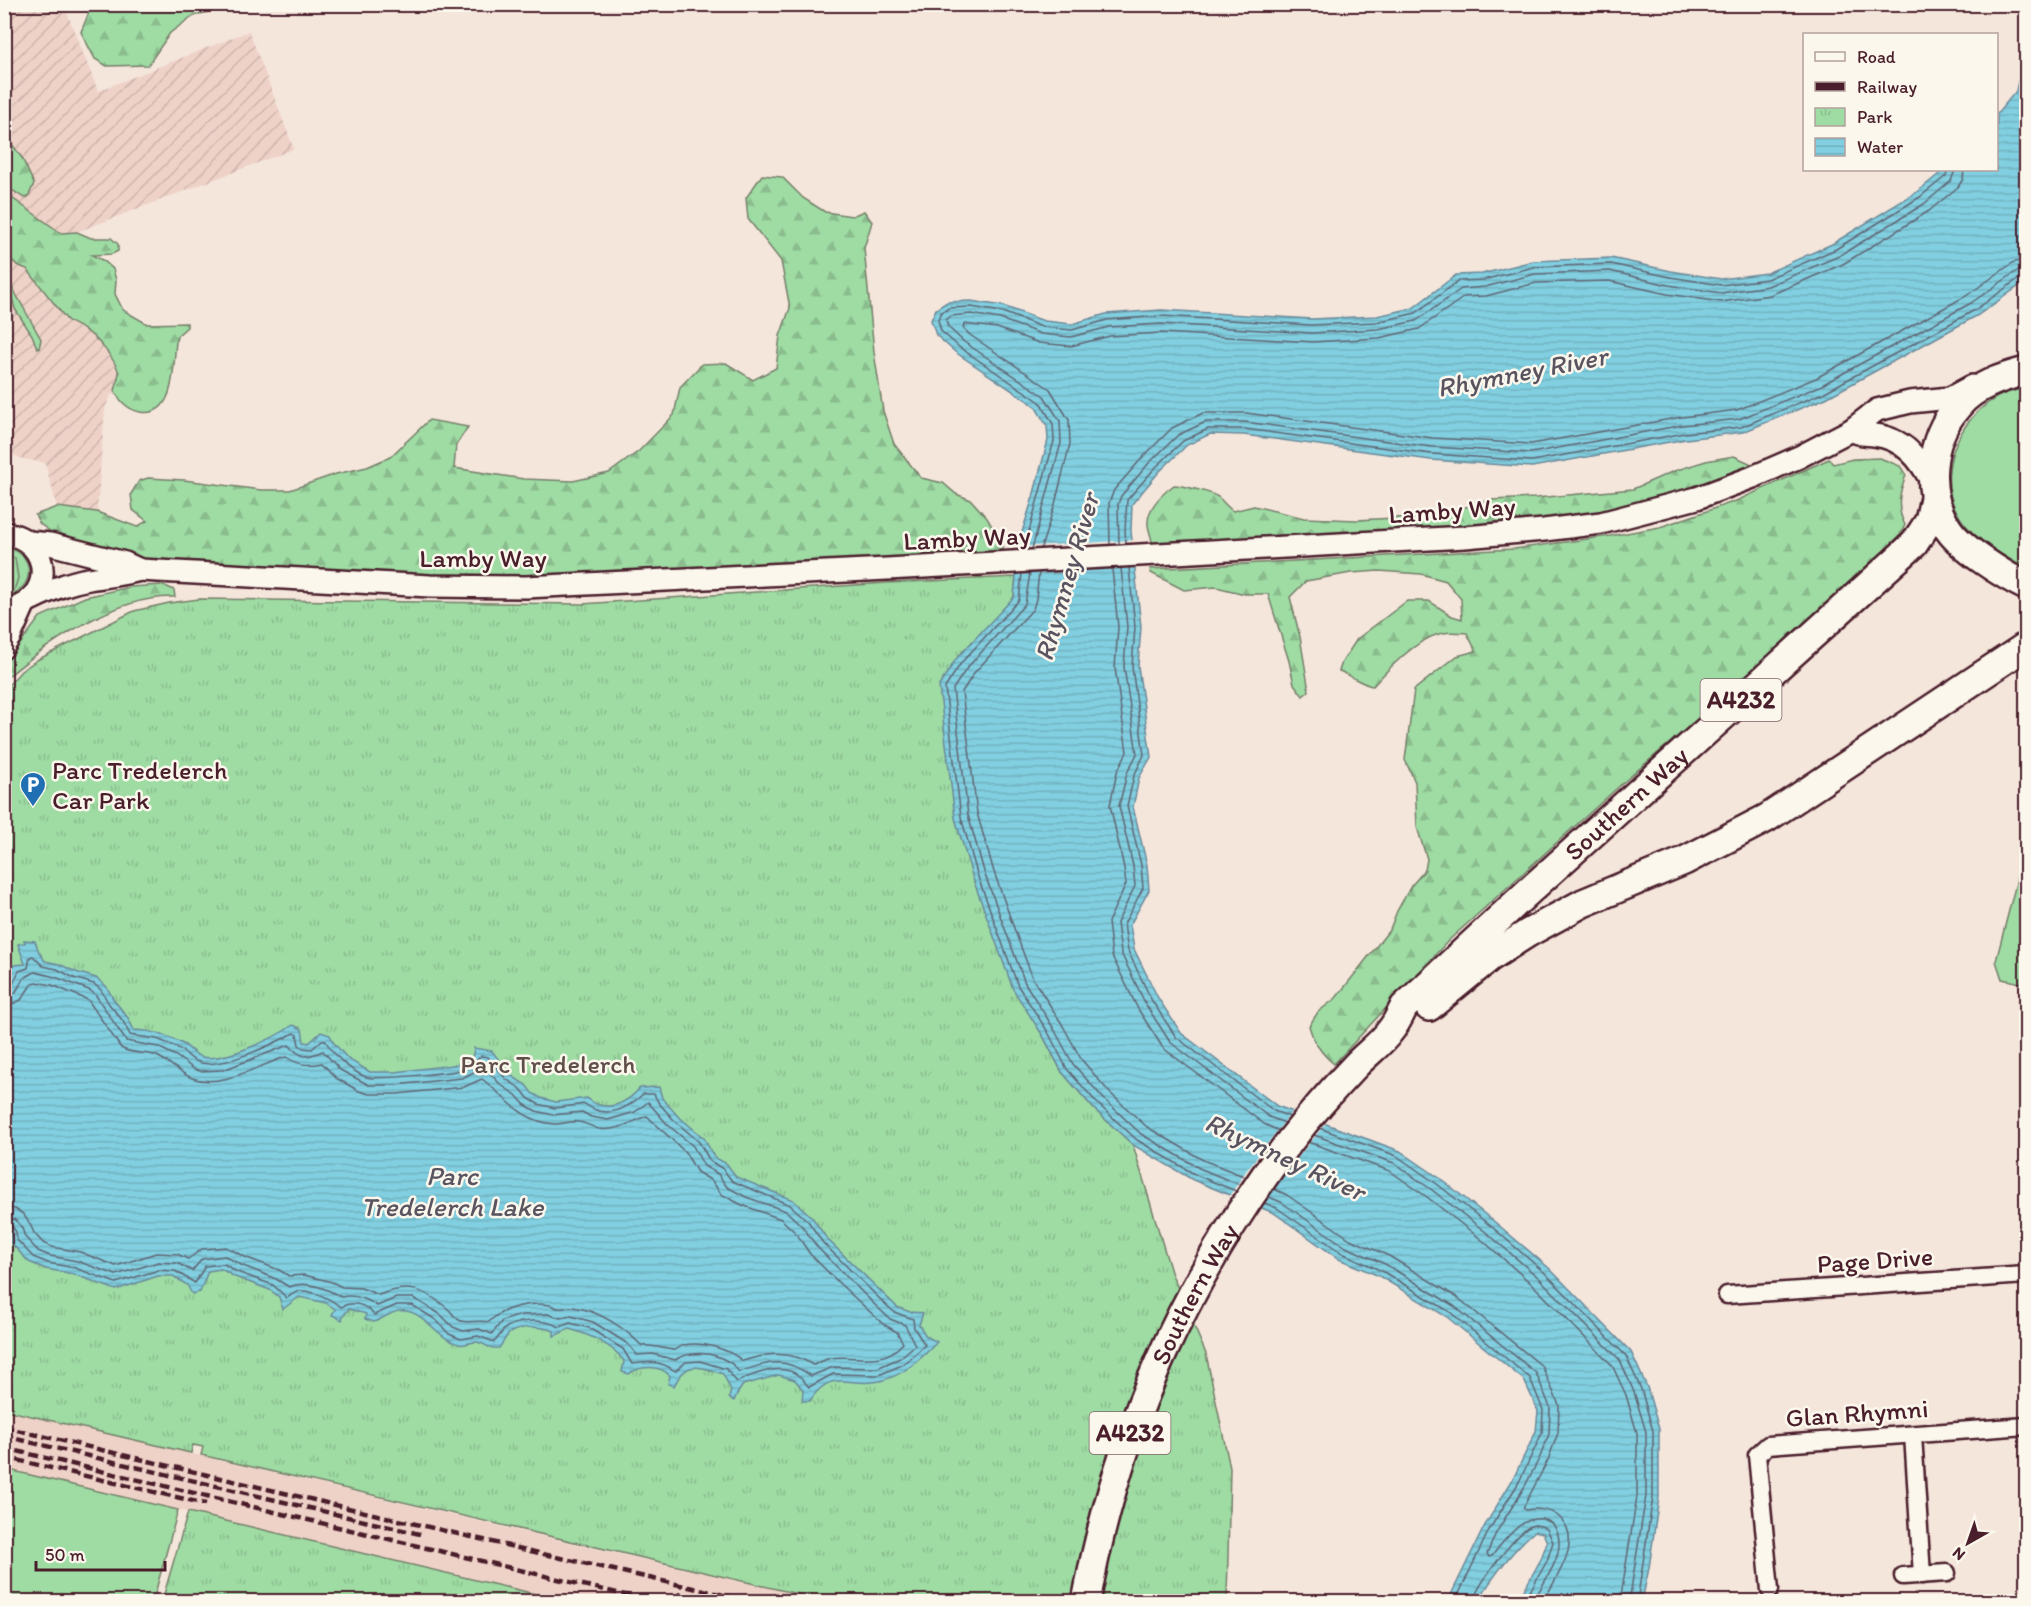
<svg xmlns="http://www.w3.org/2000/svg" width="2031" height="1606" viewBox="0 0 2031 1606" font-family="Itim,sans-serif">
<defs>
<pattern id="industrial-furrows" width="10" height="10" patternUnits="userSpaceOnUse" patternTransform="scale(1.5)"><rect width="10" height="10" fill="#eed2c8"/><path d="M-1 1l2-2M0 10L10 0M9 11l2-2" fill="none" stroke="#ceb4ac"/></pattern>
<pattern id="forest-firs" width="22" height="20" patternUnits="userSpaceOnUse" patternTransform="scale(1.5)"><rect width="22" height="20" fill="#9edca4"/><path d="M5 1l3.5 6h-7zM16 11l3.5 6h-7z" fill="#8abc8d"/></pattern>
<pattern id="park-tufts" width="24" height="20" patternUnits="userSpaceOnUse" patternTransform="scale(1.5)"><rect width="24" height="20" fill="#9edca4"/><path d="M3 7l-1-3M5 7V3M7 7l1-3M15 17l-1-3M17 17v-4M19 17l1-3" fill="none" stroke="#8abc8d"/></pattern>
<pattern id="water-rules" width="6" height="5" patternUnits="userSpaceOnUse" patternTransform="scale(1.5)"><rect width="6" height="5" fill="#81cfe0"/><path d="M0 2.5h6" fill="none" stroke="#71b1c0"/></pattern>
</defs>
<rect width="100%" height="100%" fill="#f5e6dc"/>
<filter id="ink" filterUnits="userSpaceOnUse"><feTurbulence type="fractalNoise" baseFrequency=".0167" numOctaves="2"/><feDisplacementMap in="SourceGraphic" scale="12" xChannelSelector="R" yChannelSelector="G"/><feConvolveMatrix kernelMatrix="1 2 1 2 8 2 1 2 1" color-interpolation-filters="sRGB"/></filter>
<g filter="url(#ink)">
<polygon fill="#eed2c8" points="5,1410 610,1552 828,1601 565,1601 5,1469"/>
<g fill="url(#industrial-furrows)">
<polygon points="5,5 64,5 98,91 249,31 294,149 77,232 61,233 5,193"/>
<polygon points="4,243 109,354 118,369 119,393 111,395 105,409 97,512 57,507 45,463 23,459 5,452"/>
</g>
<g fill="#9edca4" stroke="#747e68" stroke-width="1.5">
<polygon points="9,286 12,287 41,339 39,349 37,348 32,335 15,309"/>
<path d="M2026,389V569C2002,554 1973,540 1958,514C1929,465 1971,392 2026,389Z"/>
<path d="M5,548C36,550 37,591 5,596Z"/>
<polygon points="2026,844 2026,984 2002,979 1996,961"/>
<polygon points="5,1469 178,1510 153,1601 5,1601"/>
</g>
<g fill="url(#forest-firs)" stroke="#747e68" stroke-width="1.5">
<polygon points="92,5 92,4 234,5 193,16 170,33 148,65 107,66 95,59 81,32"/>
<polygon points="4,133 22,158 34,184 28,197 24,198 5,185"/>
<polygon points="762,175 782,177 803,198 825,212 852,216 864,211 872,222 864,248 874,352 883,411 894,444 921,478 943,483 956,494 971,500 987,518 1000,540 1003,549 993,553 571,577 455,578 175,565 113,553 51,532 40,524 35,515 57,507 97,512 137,527 147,521 133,510 131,494 139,481 148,478 184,480 261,490 290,490 336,474 367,467 390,457 429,420 468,427 456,445 454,468 524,479 573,481 609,473 639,451 674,415 680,387 702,364 726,363 753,380 776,368 780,336 790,308 781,261 748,219 746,198"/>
<path d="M5,193L61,233L77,232L91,238H111L118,244V251L112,254L92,255L104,261L113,269L116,280L115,294L123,310L147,324L187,323V327L177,336C172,358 179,419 140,412C129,410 119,401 115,391L119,373C115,359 96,336 83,329C77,325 73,325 67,320L27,269L17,265L5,253Z"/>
<path d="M1734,456L1754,465C1647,516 1528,522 1412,529C1325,534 1239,539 1152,543C1152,537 1148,530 1148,524C1147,508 1162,494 1174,485C1185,486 1208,491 1218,497C1223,501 1227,507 1233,511L1254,506L1304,518L1357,520L1414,517L1466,507L1489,500L1536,498L1633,489L1674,471L1706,461Z"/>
<path d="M1880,458L1900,466L1906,475C1899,493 1896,508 1905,525L1900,535L1869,567L1774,654L1625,781L1448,941L1334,1064C1321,1053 1314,1043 1309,1026L1318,1012L1336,998L1390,929L1397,911L1411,886L1425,870L1427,859L1417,827L1415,782L1405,760L1414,690L1457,656L1476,651L1467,633C1460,633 1451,631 1444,633C1419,636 1389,668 1373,686C1365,686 1348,674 1339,671L1342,662L1357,639L1407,601H1429L1452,616L1462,619L1461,599L1446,581L1421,574L1379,571L1351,573L1306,581L1290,597L1300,637L1309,691L1303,696L1294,684L1289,661L1268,594H1245L1216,587L1184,590L1151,573L1150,569L1514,549L1610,536L1660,527L1736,501L1829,459L1833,464L1853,459Z"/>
<polygon points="4,554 15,558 18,578 14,591 5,592"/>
<path d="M163,585L174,590L175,597C116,595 48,643 5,679V664L40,617L85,597L130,587Z"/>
</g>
<g fill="url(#park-tufts)" stroke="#747e68" stroke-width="1.5">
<polygon points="1016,577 1014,597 990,624 1043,1036 1062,1072 1094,1109 1133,1145 1171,1272 1206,1354 1230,1468 1227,1601 828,1601 201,1455 203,1447 193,1445 191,1453 5,1410 4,690 21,671 37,660 134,611 169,603 199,599 582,604 886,583"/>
<polygon points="188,1512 565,1601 162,1601"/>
</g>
<g fill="url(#water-rules)" stroke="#6b8998" stroke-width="1.5">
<path d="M2026,44V281L1978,315L1826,398L1743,432L1686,439L1532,467L1431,460L1244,435L1210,434L1187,445L1159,472L1132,504L1131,531L1141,627L1138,666L1151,757L1139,778L1133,807L1147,865L1149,890L1130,925L1134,949L1158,998L1181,1033L1277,1106L1400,1151L1441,1179L1496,1223L1549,1268L1631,1352L1647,1387L1659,1429V1497L1649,1568L1642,1601H1518L1541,1559L1547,1542L1543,1533L1535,1531C1511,1551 1494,1575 1478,1601H1448L1484,1527L1513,1479L1536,1431L1538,1411L1524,1380L1447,1317L1379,1276L1339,1259L1274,1213L1193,1180L1133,1145L1094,1109L1062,1072L1043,1036L1013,989L973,879L955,818L939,686L956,659L1014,597L1019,542L1033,497L1048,440L1047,426L1035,406L955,352L936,335L931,320L936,309L947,302L971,301L1003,306L1044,321L1072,324L1106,314L1161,310L1312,319L1377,316L1413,308L1456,275L1482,274L1533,261L1611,258L1671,271L1721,279L1767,273L1832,244L1917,192L1944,170H1996L1997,114L2016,91Z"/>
<path d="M24,940L35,941L39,952L45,961L59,964L76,972L96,978L106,986L114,1000L128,1018L134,1030C151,1030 167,1035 183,1044C189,1047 195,1056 202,1057C224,1062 275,1038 293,1025L302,1029L304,1042L309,1043L321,1032L330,1035L333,1042L348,1059L370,1072H395L461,1064L472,1059L474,1048L492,1051L510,1075L526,1085L532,1093L541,1098L556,1102L587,1098C606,1114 626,1104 640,1088L659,1087L662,1098L677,1115L704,1138L714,1157L727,1164L736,1177L793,1200L812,1217L827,1239L897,1307L910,1312L923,1313L919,1325L926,1336L937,1342C921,1359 903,1376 880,1381C850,1388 831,1367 810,1401H802L803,1390L795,1380L779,1375L743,1385L737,1394L734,1401L729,1398L731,1390L723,1374C700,1367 687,1359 674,1386L668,1384L670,1376C661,1365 640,1365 629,1374L622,1372L624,1361C613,1345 588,1334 569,1329L554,1336V1331C542,1326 523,1326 511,1332C506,1335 503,1343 499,1348C485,1349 488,1344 477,1342C472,1341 465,1346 459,1344C438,1340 422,1307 399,1311C391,1312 382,1319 374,1322L365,1319L366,1314L349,1309L343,1316L342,1320L332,1315L335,1309L326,1303L299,1297L283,1309L279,1297L270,1290L235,1277L221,1269L208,1271L200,1292L192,1294L187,1285L173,1276H158L116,1290L73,1274L46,1269L29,1262L9,1241L11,1235L4,1227L5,987L14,965L25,964L18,944L25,943Z"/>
</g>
<g fill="#f5e6dc">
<polygon points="1135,540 1138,568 1013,575 1015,547"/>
<polygon points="1294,1109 1327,1122 1282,1177 1260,1211 1228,1198 1246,1171"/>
</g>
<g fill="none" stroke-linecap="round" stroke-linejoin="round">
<g stroke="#606573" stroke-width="1.5">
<polyline points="1119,544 1118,504 1121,496 1149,463 1178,435 1206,422 1245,422 1432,447 1531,453 1683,425 1739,419 1820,386 1971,303 2017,271 2026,269"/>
<polyline points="1126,544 1125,530 1127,500 1155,468 1183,441 1208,429 1245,429 1432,454 1532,461 1685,433 1741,427 1823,393 1975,310 2021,277 2026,276"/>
<polyline points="1110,545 1109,503 1114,490 1143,457 1172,428 1203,413 1246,413 1433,438 1531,444 1682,417 1737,410 1816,378 1966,296 2014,262 2026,260"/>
<polyline points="1041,548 1055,504 1070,444 1069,420 1050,389 970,335 963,328 964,324 997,328 1039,343 1071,346 1110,336 1161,333 1313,342 1379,338 1419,329 1464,297 1486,296 1536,283 1609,281 1667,294 1721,302 1770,295 1843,264 1929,211 1958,187 1963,179 1964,170"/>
<polyline points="1024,549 1054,441 1053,424 1040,402 959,347 941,331 938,320 941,313 949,308 971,307 1002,312 1042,327 1072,330 1107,320 1161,316 1311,325 1377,322 1416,313 1458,281 1483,280 1534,267 1611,264 1670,277 1721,285 1767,279 1836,249 1920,197 1946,176 1947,170"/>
<polyline points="1032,549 1061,443 1060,421 1044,396 964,342 948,327 946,320 951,316 971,314 1000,319 1041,334 1071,337 1109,327 1161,324 1312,333 1378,329 1416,321 1461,289 1485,287 1535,274 1610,271 1668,285 1721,293 1768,286 1839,256 1924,204 1951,181 1955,170"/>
<polyline points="1121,568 1127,627 1124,667 1137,754 1127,773 1119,806 1133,866 1135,886 1117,923 1121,953 1146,1005 1170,1042 1269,1117 1285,1123"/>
<polyline points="1129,568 1135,627 1132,667 1144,755 1134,776 1127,806 1141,865 1143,888 1124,924 1128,951 1152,1001 1176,1037 1274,1111 1290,1117"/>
<polyline points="1112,569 1118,627 1115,668 1127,752 1117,772 1110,805 1124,868 1126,884 1108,922 1112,956 1138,1009 1163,1048 1264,1124 1279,1131"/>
<polyline points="1030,573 1025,604 967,668 953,689 968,815 985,875 1025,983 1054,1029 1073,1064 1104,1099 1141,1134 1199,1168 1240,1185"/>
<polyline points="1039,573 1036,599 1033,609 974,673 962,692 977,813 994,872 1015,931 1033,979 1062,1024 1081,1059 1110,1093 1147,1127 1203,1160 1246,1177"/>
<polyline points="1022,574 1019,600 961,663 945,688 961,817 978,877 1018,986 1048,1032 1067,1069 1098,1104 1137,1140 1196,1175 1236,1191"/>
<path d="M4,988L12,986L19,971L28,968L30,957L33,956L43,966L57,969L74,978L94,984L101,990L109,1004L123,1021L130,1035C141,1038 151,1036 162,1041C169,1044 177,1047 183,1051C187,1055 192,1060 198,1062C219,1071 275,1043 294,1033L297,1035L299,1045L303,1048L312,1049L322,1040H325C334,1056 349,1070 366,1077C376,1080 453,1073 464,1069C473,1066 475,1061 481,1056L488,1057L506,1079L521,1089L528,1098L538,1104L555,1108L585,1104C606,1120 626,1110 643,1094H654L658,1102L673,1119L699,1142L710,1161L723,1169L732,1181L790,1205L808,1221L823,1243L883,1302L894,1312L913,1319L914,1328L925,1345L904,1364L879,1375L833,1374L809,1387C806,1384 803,1379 799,1376C783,1362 753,1374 737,1382L726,1369L700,1361L686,1362L675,1371C659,1360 651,1362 632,1364L623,1349L589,1328L570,1323L560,1327C545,1319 522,1319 507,1327C502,1330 499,1338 494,1342L478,1336L461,1339L449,1334L436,1320L412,1305H397L374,1315C366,1305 353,1300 341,1307C331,1299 313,1290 300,1291C295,1291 291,1296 287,1298L273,1285L237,1272L224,1264L205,1266L195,1283L175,1271L159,1270L116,1283L75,1268L48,1263L33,1257L17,1240L16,1232L12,1226L4,1224"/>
<path d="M4,996L15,993L24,978L35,972L55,977L89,990L95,994L126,1041L158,1047L176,1056L194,1069L200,1071L223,1070L289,1045C302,1059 306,1058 323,1051L340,1070L369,1085H396L462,1078L484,1067L501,1085L516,1095L524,1104L536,1111L553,1115L582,1112L591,1117L608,1120L635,1112L648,1102L668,1125L693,1146L704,1166L718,1174L727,1187L746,1197L786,1211L802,1226L818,1248L877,1307L890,1319L905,1325L915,1345L900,1358L877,1368L833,1367L811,1376C784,1356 769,1362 739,1372C736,1369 734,1364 729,1362C713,1352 691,1350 675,1360L653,1354L637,1355L628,1344L593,1322L571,1316L560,1318L548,1314L521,1315L502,1321L492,1334L479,1329L463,1331L453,1327L440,1314L413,1298H396L377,1306C366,1298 354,1294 341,1297C326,1288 305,1280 289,1287L276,1279L241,1265L225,1256L202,1259L192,1271L177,1263L158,1262L116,1275L77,1261L50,1256L38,1251L25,1237L22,1228L16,1220L4,1216"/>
<path d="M4,1005L12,1004L21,1000L31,985L36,982L52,985L88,1000L121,1048C132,1055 145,1051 157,1056C169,1062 180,1073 192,1078C221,1089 259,1065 286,1057C298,1065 308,1066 322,1063L336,1078L359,1091L369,1094H397L464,1087L482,1079C506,1097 521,1122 555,1124C562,1124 570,1121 578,1122C584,1122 592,1127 599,1129C616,1132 633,1121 647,1116L685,1152L697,1172L712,1181L721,1194L742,1205L781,1219L795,1232L810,1254L840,1284L883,1324L897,1332L903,1343C881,1368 856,1354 831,1358C825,1359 819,1363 813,1365C790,1350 768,1353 743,1361C728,1349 703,1341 684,1345C681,1346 678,1349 675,1350C669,1351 654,1344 642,1346C625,1328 598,1310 573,1307C568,1306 564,1309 559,1308C556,1308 553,1306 550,1305C529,1302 503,1307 489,1322C480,1320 467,1323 461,1321C455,1319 452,1312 447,1308C423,1288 408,1284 379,1295L361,1288L342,1287L332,1282L304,1275L289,1276L279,1270L245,1257L226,1247L202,1249L188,1259L177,1254L156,1253L116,1266L80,1252L52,1247L43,1243L34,1233L30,1224L23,1214L15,1209L4,1207"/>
<polyline points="1319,1128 1397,1156 1437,1184 1492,1227 1545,1273 1626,1356 1641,1389 1653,1431 1653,1497 1637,1602"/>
<polyline points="1314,1135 1394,1163 1432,1190 1487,1233 1539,1278 1620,1360 1634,1392 1646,1432 1646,1496 1629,1602"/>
<polyline points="1308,1142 1390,1171 1427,1197 1482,1240 1533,1285 1612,1365 1626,1395 1637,1433 1637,1496 1620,1602"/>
<path d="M1274,1189L1287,1195L1350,1239L1389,1256L1458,1298L1542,1366L1559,1405L1558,1433L1548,1460L1523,1508L1526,1510C1536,1508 1549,1509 1558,1516C1586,1540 1555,1578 1543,1602"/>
<path d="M1269,1197L1281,1202L1346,1247L1385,1264L1454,1306L1536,1373L1550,1407L1549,1434L1540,1457L1525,1486L1496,1533L1487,1554L1489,1557L1492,1556C1506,1538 1528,1506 1553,1524C1571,1550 1545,1578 1533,1602"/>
<polyline points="1264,1203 1277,1208 1342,1253 1382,1271 1450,1312 1530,1378 1543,1410 1542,1433 1519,1482 1489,1530 1455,1602"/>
<path d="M1473,1602C1475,1587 1520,1527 1534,1525C1538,1525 1544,1527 1547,1529L1553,1542L1547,1561L1524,1602"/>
</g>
<defs>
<g id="minor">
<polyline points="4,650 12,638 28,602"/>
<polyline points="1727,1295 2026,1275"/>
<polyline points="1913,1435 1922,1575"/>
<polyline points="1903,1576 1947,1573"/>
<polyline points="1770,1590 1757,1455 1768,1445 2026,1426"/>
</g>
<g id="tertiary">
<path d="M1851,430C1860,435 1865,434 1874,435C1904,438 1921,460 1933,485"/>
<path d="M4,533C55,540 55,603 4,611"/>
<polyline points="29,542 50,544 125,563 140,570"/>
<path d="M32,599C51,590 69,582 89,579C107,576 123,575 140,570L430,586L526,587L887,569L1465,537L1544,530L1601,523L1697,498L1753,477L1799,457L1851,430L1877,410L1910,402L1950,398L1972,386"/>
</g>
<g id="primary">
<path d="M2026,371C2003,377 1974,386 1958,406C1929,439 1923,493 1949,530C1962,549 2005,576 2026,586"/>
<polyline points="1429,1007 1489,958 1528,933 1583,903 1684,861 1767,818 2026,646"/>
<path id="s1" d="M1086,1602C1117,1430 1185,1280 1290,1141C1310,1115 1332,1090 1355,1066C1366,1054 1381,1044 1390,1031C1396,1024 1400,1015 1404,1007L1529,891L1914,544L1929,521L1934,498"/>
</g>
</defs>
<use href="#minor" stroke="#4a1f2b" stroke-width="21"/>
<use href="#tertiary" stroke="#4a1f2b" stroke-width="26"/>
<use href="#primary" stroke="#4a1f2b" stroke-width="32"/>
<use href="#minor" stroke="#fbf7ec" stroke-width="16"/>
<use href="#tertiary" stroke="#fbf7ec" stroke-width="21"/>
<use href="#primary" stroke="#fbf7ec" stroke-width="27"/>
<g stroke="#4a1f2b" stroke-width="4.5" stroke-dasharray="9 4.5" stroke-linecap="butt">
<polyline points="4,1427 539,1553 755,1602"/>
<polyline points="4,1436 424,1535"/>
<polyline points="4,1448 655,1602"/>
<polyline points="4,1457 206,1504"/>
<polyline points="678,1594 713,1602"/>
</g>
</g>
</g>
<defs>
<symbol id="parking-pin" viewBox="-11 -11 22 30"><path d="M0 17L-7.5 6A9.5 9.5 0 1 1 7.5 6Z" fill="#1f6fb2" stroke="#fbf7ec"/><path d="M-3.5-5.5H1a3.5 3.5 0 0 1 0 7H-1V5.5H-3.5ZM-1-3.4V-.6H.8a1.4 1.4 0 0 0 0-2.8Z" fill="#fff"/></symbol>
</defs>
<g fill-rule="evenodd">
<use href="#parking-pin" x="18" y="770" width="30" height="40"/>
</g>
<g text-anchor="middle" stroke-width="5" stroke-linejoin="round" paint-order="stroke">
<g fill="#fbf7ec" stroke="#7f6065" stroke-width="1.5">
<rect x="1700.5" y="679" width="81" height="42" rx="4.5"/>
<rect x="1089.5" y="1412" width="81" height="42" rx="4.5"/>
</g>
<g font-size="24" font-weight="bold" fill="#4a1f2b">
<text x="1741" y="708">A4232</text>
<text x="1130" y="1441">A4232</text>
</g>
<g font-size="26" fill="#4a1f2b" stroke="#fbf7ec">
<text transform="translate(1452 510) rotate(-4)" y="9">Lamby Way</text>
<text transform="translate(967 538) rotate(-3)" y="9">Lamby Way</text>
<text x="483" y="567">Lamby Way</text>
<text dy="9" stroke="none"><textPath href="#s1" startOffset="987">Southern Way</textPath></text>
<text transform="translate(1875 1260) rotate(-4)" y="9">Page Drive</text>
<text dy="9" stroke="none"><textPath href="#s1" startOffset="328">Southern Way</textPath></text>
<text transform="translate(1857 1413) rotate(-4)" y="9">Glan Rhymni</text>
</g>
<g font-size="26" fill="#4a1f2b" stroke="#fbf7ec" text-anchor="start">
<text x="52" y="779">Parc Tredelerch<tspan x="52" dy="30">Car Park</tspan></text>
</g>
<g font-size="26" fill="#5f4e49" stroke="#fbf7ec">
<text x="548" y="1073">Parc Tredelerch</text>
</g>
<g font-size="27" font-style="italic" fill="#5a5461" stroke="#fbf7ec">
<text transform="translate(1522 372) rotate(-11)" y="9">Rhymney River</text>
<text transform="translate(1067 577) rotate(-74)" y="9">Rhymney River</text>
<text transform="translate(1285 1157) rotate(25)" y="9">Rhymney River</text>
<text x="452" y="1185">Parc<tspan x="452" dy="31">Tredelerch Lake</tspan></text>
</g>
</g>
<rect width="2031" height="1606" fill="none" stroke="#fbf7ec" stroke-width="24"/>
<rect x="12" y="12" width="2007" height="1582" fill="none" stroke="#4a1f2b" stroke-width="2" filter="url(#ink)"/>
<rect x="1803" y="33" width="195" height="138" fill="#fbf7ec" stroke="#b4a19f" stroke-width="1.5"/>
<rect x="1815" y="52" width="30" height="9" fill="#fbf7ec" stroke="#b4a19f" stroke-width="1.5"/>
<text x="1857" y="63" font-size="18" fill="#4a1f2b">Road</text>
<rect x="1815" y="82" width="30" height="9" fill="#4a1f2b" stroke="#b4a19f" stroke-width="1.5"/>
<text x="1857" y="93" font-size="18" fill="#4a1f2b">Railway</text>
<rect x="1815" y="108" width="30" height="18" fill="url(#park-tufts)" stroke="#b4a19f" stroke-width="1.5"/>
<text x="1857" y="123" font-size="18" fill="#4a1f2b">Park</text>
<rect x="1815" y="138" width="30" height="18" fill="url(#water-rules)" stroke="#b4a19f" stroke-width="1.5"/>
<text x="1857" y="153" font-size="18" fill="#4a1f2b">Water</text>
<g transform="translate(1968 1543) rotate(220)" stroke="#fbf7ec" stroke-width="4.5" paint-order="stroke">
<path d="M0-4.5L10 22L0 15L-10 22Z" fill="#4a1f2b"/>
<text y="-9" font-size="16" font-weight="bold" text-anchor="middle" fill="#4a1f2b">N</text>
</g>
<path d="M36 1561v9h129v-9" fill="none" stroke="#4a1f2b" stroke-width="3"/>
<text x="45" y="1561" font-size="18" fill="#4a1f2b" stroke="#fbf7ec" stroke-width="4.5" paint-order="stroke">50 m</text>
</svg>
